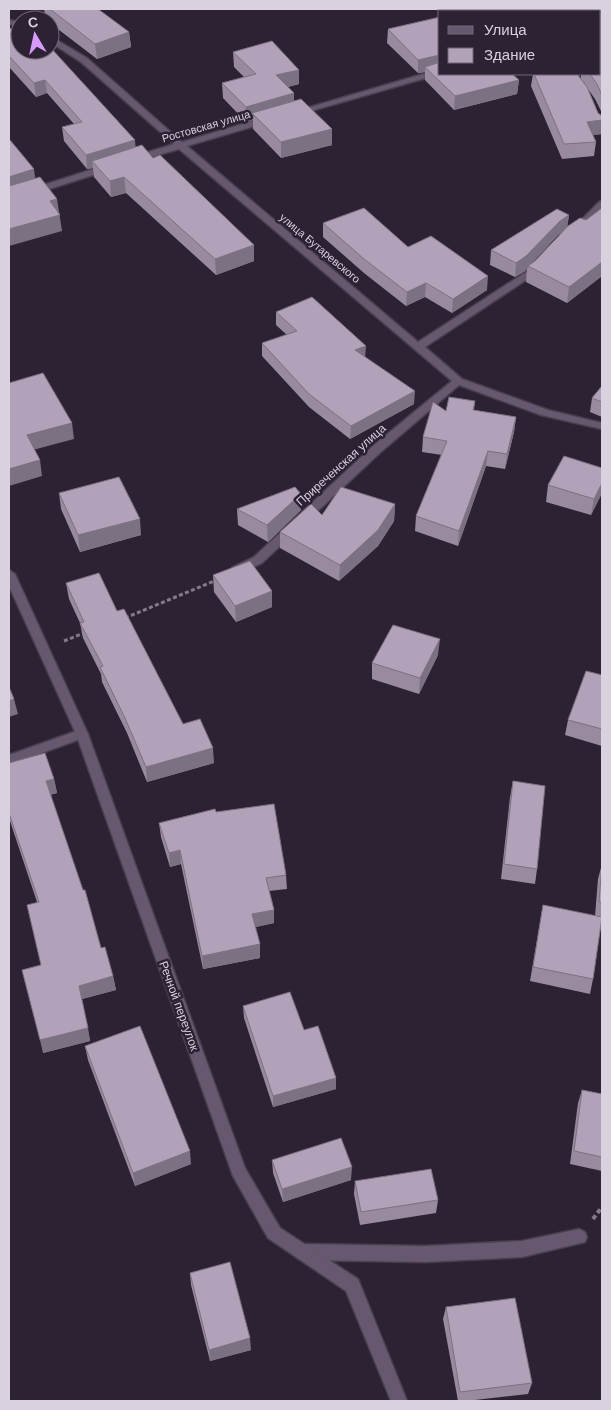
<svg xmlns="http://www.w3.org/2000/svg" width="611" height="1410" viewBox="0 0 611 1410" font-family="Helvetica,sans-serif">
<rect width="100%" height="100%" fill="#2d2134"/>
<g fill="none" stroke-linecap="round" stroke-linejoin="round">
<defs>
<g id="lane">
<polygon points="82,729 86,731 88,734 86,737 9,765 9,755"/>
<polygon points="579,1229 585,1232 587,1237 585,1242 522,1257 426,1262 303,1260 297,1258 295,1252 297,1246 303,1244 426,1246 522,1241"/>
</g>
<g id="street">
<polygon points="487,9 495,9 497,11 489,11"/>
<polygon points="9,20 20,22 20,27 9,24"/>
<polygon points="50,36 87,58 182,142 266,117 272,117 272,121 187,146 418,342 526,272 536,261 542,261 544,263 532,276 425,347 462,379 548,410 602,423 602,429 541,415 459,385 382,451 262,563 241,573 233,573 231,570 233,567 254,557 374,445 452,381 179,149 138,161 132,161 132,157 174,144 81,62 50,42"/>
<polygon points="440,69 440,74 297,115 290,113"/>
<polygon points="109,164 112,165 112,169 9,202 9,196"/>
<polygon points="602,201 602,209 584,227 578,227 578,223 599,202"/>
<polygon points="9,570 15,574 88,734 245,1168 280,1228 358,1279 407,1401 391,1401 346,1291 268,1238 233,1176 76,734 9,586"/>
</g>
</defs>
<use href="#lane" stroke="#483e4e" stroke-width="3"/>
<use href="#street" stroke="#483e4e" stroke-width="3"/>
<g stroke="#847a8a" stroke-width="3" stroke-dasharray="4 2.5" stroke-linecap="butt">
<polyline points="125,618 214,581"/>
<polyline points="64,641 84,633"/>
</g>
<polyline stroke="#847a8a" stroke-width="4" stroke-dasharray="4.5 3" stroke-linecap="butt" points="593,1219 602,1207"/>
<use href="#lane" fill="#66586e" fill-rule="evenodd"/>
<use href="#street" fill="#66586e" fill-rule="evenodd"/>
</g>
<g fill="#988a9f" fill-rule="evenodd">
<polygon points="44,9 98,9 129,32 131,47 97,59 50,23 50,20 46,20"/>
<path d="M524,9H602V134L593,135L596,142L594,156L562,159L531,86L533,74H577L581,78V74H600V11H524ZM588,89L595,99L602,113V116L598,113Z"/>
<polygon points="9,29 136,147 153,158 254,245 254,261 216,275 126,193 111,197 94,177 93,168 87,169 64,141 62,127 74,124 47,93 36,97 9,67"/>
<polygon points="388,29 440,74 519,80 517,94 454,110 425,80 425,72 418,73 387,43"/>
<polygon points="233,52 299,70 299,84 288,87 294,93 294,101 332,145 281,158 253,129 253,120 246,122 223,98 222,83 244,77 234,67"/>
<path d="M602,208V276L567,303L526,282L527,268L525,271L515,277L490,265L491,250L569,215L567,227L586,220ZM564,231L535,261L530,265L558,235Z"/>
<polygon points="323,223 408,247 487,290 452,313 425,297 406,306 364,273 323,237"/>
<polygon points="276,312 365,357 414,404 350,439 309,407 262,356 262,343 287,335 276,325"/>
<polygon points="602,386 602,417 590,412 592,398"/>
<polygon points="475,401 474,410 516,417 514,432 505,469 486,466 458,546 415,531 416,516 442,455 422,452 423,437 446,411"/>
<polygon points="602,468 602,493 591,515 546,502 548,485"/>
<polygon points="59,493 141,535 80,552 61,509"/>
<polygon points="395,504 394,521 378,546 339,581 280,548 280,532 322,515"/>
<polygon points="237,509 301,510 268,542 238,525"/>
<polygon points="213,575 272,591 272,607 236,622 214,592"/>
<polygon points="66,583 117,611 183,724 214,763 147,782 127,733 102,682 101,674 83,638 80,623 69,599"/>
<polygon points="438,655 419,694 372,679 372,663"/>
<polygon points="602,675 602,746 565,735 568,720"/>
<polygon points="9,763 54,779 57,793 50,795 101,948 113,976 116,990 82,999 90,1041 43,1053 41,965 37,902 9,818"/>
<polygon points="513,781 537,869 535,884 501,879 510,797"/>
<polygon points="216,812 286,875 287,889 269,891 274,910 274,923 255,927 260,944 260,958 203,969 181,864 170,867 161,837 159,823"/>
<polygon points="602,864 602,918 593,979 590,994 530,981 543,905 595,916 598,879"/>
<polygon points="243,1006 304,1030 336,1078 336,1089 273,1107 244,1018"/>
<polygon points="85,1046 191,1164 135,1186 88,1060"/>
<polygon points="582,1090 602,1094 602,1171 570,1164 578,1103"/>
<polygon points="272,1160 351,1180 283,1202 273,1173"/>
<polygon points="355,1181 438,1200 436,1213 360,1225 354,1194"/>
<polygon points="190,1273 251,1350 210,1361 191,1285"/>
<polygon points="446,1307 532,1383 528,1394 466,1401 458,1401 443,1319"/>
</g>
<g fill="#7c7182">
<polygon points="129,32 131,47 97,59 95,44"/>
<polygon points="440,55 440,68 425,67 425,72 418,73 418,60"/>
<polygon points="299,70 299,84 276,90 276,75"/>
<polygon points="45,80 47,93 36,97 34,83"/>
<polygon points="519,80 517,94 454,110 455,96"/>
<polygon points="294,93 294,108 252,113 253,120 246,122 246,107"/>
<polygon points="602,120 602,134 584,136 587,122"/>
<polygon points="332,129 332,145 281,158 281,142"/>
<polygon points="135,140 136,154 92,161 93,168 87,169 86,155"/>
<polygon points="34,169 36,185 9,194 9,177"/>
<polygon points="124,177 126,193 111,197 110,181"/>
<polygon points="57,199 62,231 9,246 9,229 50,201"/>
<polygon points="569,215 567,229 558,235 525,271 515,277 516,263 560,221"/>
<polygon points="254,245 254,261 216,275 215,259"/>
<polygon points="602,262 602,276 567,303 569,287"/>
<polygon points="488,276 487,290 452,313 453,299"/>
<polygon points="426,283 425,297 406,306 407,292"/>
<polygon points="366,346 365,359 355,350"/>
<polygon points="415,391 414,404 350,439 351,426"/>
<polygon points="516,417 514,432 505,469 507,454"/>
<polygon points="72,423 74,439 29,451 27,435"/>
<polygon points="488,451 486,466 458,546 459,531"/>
<polygon points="40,460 42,476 9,486 9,469"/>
<polygon points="602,483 602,493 591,515 594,499"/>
<polygon points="301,494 301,510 268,542 267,525"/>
<polygon points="395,504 394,521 378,546 339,581 340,565"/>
<polygon points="140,519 141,535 80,552 78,535"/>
<polygon points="272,591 272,607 236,622 235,606"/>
<polygon points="440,639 438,655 419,694 420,678"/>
<polygon points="14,699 18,714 9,717 9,701"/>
<polygon points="213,748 214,763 147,782 146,767"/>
<polygon points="54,779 57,793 49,795 46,781"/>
<polygon points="180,850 181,864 170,867 169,853"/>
<polygon points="274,910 274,923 252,928 252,914"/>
<polygon points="260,944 260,958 203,969 202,956"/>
<polygon points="113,976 116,990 82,999 79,986"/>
<polygon points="88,1028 90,1041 43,1053 40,1040"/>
<polygon points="336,1078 336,1089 273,1107 273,1096"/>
<polygon points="190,1151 191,1164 135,1186 133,1173"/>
<polygon points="352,1167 351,1180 283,1202 282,1189"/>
<polygon points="250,1338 251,1350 210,1361 209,1350"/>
</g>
<g fill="#b1a1b9" stroke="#7c7182">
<polygon points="50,9 98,9 129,32 95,44"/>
<polygon points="537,9 601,9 601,14 602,14 602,95 597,84 590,74 600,74 600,11 539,11"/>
<polygon points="440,17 440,55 418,60 388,29"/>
<polygon points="20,26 20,50 50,50 50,47 135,140 86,155 62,127 82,122 45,80 34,83 9,56 9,29"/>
<polygon points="272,41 299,70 276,75 294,93 246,107 222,83 256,74 233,52"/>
<polygon points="440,62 440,74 512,74 519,80 455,96 425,67"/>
<polygon points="534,74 577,74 587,87 598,113 602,116 602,120 587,122 596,142 564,144"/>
<polygon points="301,99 332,129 281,142 252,113"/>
<polygon points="9,140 10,140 34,169 9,177"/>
<polygon points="142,145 153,158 160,155 254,245 215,259 124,177 110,181 92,161"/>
<polygon points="40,177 57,199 50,201 60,215 9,229 9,186"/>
<polygon points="364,208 408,247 431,236 488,276 453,299 426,283 407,292 364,259 323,223"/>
<polygon points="602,208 602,262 569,287 528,266 535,261 568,226 580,218 586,220"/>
<polygon points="557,209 569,215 560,221 526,256 516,263 491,250"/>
<polygon points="312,297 366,346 355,350 415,391 351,426 309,394 262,343 297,331 276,312"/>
<polygon points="43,373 72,423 27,435 40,460 9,469 9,383"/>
<polygon points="602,386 602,402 592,398"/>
<polygon points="449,397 475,401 473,410 516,417 507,454 488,451 459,531 416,516 447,441 423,437 433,402 446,411"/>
<polygon points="564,456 602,468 602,483 594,499 548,485"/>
<polygon points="119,477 140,519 78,535 59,493"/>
<polygon points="295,487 301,494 267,525 237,509"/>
<polygon points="341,487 395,504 378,530 340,565 280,532 311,504 322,515"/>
<polygon points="250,561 272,591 235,606 213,575"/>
<polygon points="99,573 117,611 124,609 183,724 200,719 213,748 146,767 125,718 100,667 103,666 80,623 84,622 66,583"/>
<polygon points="393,625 440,639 420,678 372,663"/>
<polygon points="586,671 602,675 602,729 568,720"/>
<polygon points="9,687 14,699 9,701"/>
<polygon points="45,753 54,779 46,781 83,890 85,890 101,948 105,947 113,976 79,986 88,1028 40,1040 22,970 41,965 27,905 39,902 9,813 9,763"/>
<polygon points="513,781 545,786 537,869 504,864"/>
<polygon points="274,804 286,875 266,878 274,910 252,914 260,944 202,956 180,850 169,853 159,823 215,809 216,812"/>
<polygon points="602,864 602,902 599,902"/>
<polygon points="543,905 602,917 593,979 533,967"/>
<polygon points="290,992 304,1030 318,1026 336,1078 273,1096 243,1006"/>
<polygon points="140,1026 190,1151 133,1173 85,1046"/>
<polygon points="582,1090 602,1094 602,1157 574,1151"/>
<polygon points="341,1138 352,1167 282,1189 272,1160"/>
<polygon points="431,1169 438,1200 361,1212 355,1181"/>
<polygon points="230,1262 250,1338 209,1350 190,1273"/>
<polygon points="515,1298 532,1383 460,1392 446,1307"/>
</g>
<g text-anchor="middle" stroke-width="5" stroke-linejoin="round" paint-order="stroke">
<g font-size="11" fill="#d9d1de" stroke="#2d2134">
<text transform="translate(206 126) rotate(-16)" y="4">Ростовская улица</text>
<text transform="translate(320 248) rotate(40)" y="4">улица Бутаревского</text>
</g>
<g font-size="12" fill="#d9d1de" stroke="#2d2134">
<text transform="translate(341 465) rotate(-42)" y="4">Приреченская улица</text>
<text transform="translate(179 1006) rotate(70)" y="4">Речной переулок</text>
</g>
</g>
<rect width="611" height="1410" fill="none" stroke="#d9d1de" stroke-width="20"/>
<rect x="438" y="10" width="162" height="65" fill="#2d2134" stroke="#726778"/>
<rect x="448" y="26" width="25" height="8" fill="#66586e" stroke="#726778"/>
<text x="484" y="35" font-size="15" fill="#d9d1de">Улица</text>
<rect x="448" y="48" width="25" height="15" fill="#b1a1b9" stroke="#726778"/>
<text x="484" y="60" font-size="15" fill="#d9d1de">Здание</text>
<g transform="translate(35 35) rotate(351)"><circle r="24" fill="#2d2134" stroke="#726778"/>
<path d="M0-4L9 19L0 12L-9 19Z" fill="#d89af8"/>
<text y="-8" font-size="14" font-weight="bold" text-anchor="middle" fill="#d9d1de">С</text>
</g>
</svg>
